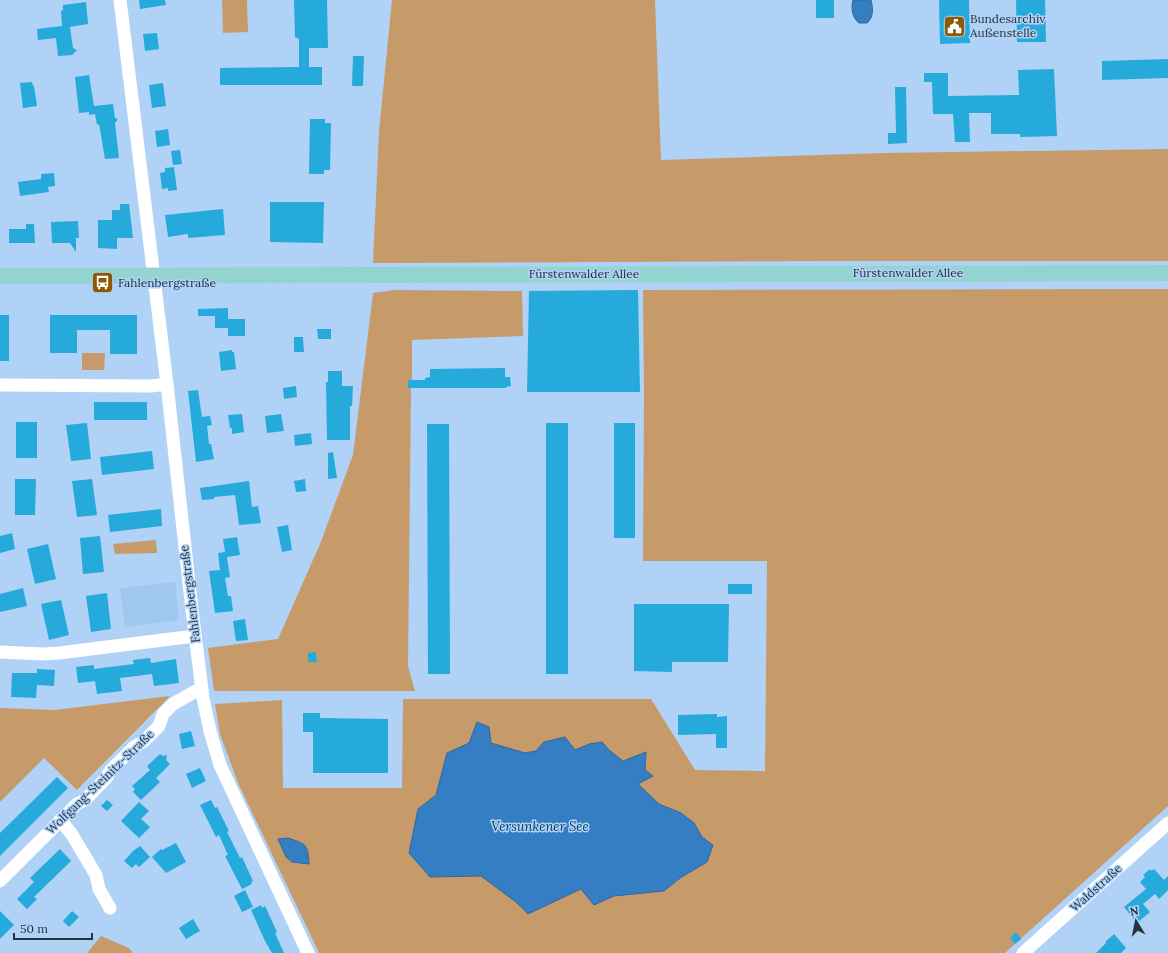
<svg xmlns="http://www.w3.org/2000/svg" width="1168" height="953" viewBox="0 0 1168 953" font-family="Lora,serif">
<rect width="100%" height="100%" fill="#b0d2f6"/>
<polygon fill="#9fc7f0" points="175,582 179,620 125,627 120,588"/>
<g fill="#c79b69">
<polygon points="222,0 247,0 248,32 223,33"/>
<polygon points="392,0 655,0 661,160 884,153 1168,149 1168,261 845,261 373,263 379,131"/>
<polygon points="1168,289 1168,806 1005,953 319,953 238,783 220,734 215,704 282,700 283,788 402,788 403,699 651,699 695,770 765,771 767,561 643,561 644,394 643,290"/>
<polygon points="394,290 522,291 523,336 412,340 412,380 408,381 408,388 411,388 408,666 415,691 214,691 208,648 278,639 320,544 353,455 373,293"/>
<polygon points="82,353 105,353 104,370 82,370"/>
<polygon points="156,540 157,553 115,554 113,544"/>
<polygon points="170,696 77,790 44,758 0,802 0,708 54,710"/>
<polygon points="101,936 129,948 133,953 87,953"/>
</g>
<g fill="#357ec3" stroke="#30679c">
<path d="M853,0H871C873,8 874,17 867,23H859C852,18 851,8 853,0Z"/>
<polygon points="477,722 489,727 491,743 525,753 536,751 544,742 565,737 575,750 589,744 602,742 609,750 623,761 646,752 645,770 653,776 638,784 659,804 681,813 694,823 702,837 713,845 707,862 680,878 664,891 614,896 594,905 581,889 528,914 516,902 481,876 430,877 409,853 418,809 436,795 447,753 469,743"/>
<path d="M288,838C306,844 308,844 309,864L292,862L286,857L278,839Z"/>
</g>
<g fill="#26a9db">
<polygon points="139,0 165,0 166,5 140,9"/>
<polygon points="294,0 327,0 328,48 309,48 309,67 322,67 322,85 220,85 220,68 299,67 299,39 295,37"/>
<rect x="816" y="0" width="18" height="18"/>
<polygon points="939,0 969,0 970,43 940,44"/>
<polygon points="1016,0 1045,0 1046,42 1017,42"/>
<polygon points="86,2 88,24 70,27 73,48 77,50 72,55 58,56 56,38 38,40 37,29 62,26 61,11 63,10 63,5"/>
<polygon points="157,33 159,49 145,51 143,34"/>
<polygon points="353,56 364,56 363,86 352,86"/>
<polygon points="1168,59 1168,78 1102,80 1102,61"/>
<polygon points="1054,69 1057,136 1020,137 1020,134 991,134 991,113 969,113 970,142 955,142 953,114 933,114 932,82 924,82 924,73 948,73 948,96 1019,95 1018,70"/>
<polygon points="89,75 94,106 113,104 115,118 118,119 115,123 119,158 105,159 99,124 97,125 95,114 89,115 89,112 79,113 75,77"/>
<polygon points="32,82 33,86 34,86 37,106 23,108 20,83"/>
<polygon points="163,83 166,106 152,108 149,85"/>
<polygon points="895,87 906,87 907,143 888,144 888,133 896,133"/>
<polygon points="310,119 325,119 325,123 331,123 330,170 324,170 324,174 309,174"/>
<polygon points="168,129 170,145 157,147 155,131"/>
<polygon points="180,150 182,164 173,165 171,151"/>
<polygon points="174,167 177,190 168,191 168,188 162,189 160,173 165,172 165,168"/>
<polygon points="54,173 55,186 48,187 49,192 20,196 18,182 41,179 41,174"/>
<polygon points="270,202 324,202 323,243 270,242"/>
<polygon points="120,204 129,204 133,238 117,238 117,249 98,248 98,220 112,220 112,210 120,210"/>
<polygon points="223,209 225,235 188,238 188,234 168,237 165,215"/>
<polygon points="78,221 79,238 76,238 76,252 70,243 52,243 51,222"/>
<polygon points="26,224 34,224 35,243 9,243 9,229 26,229"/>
<polygon points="638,290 640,392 527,392 529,291"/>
<polygon points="228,308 228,319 245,319 245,336 228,336 228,328 215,328 215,316 198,316 198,309"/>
<rect x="0" y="315" width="9" height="46"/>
<polygon points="50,315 137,315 137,354 110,354 110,330 77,330 77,353 50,353"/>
<polygon points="317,329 331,329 331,339 318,339"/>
<polygon points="294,337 303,337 304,352 294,352"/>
<polygon points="232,350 232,352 234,352 236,369 221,371 219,352"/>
<polygon points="505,368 505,377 510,377 511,386 506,387 506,388 408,388 408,380 425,380 425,378 430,377 430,369"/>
<polygon points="328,371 342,371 342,386 353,386 352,406 350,406 350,440 327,440 326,382 328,382"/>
<polygon points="296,386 297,397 284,399 283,388"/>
<polygon points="198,390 202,417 210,416 212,425 207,426 209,444 211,444 214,459 196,462 188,391"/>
<rect x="94" y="402" width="53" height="18"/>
<polygon points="242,414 244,432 232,434 232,428 230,428 228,415"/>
<polygon points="281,414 284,431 267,433 265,416"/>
<rect x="16" y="422" width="21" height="36"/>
<polygon points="87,423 91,459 71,461 66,425"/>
<rect x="546" y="423" width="22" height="251"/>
<rect x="614" y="423" width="21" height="115"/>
<polygon points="427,424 449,424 450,674 428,674"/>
<polygon points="311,433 312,444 295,446 294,435"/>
<polygon points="152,451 154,469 102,475 100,457"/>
<polygon points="333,452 337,478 328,479 328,453"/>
<polygon points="15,479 36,479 35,515 15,515"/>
<polygon points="92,479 97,515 77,517 72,481"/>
<polygon points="305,479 306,491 296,492 294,481"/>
<polygon points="249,481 252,507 258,506 261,523 239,525 235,495 214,497 214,499 202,500 200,488"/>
<polygon points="161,509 162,526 110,532 108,515"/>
<polygon points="288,525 292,550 282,552 277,527"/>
<polygon points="12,533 15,549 0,553 0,536"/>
<polygon points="100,536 104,572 83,574 80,538"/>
<polygon points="237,537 240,555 227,557 230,577 225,578 228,596 231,596 233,611 215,613 209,571 220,570 218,553 225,552 223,539"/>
<polygon points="48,544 56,579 35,584 27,549"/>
<rect x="728" y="584" width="24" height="10"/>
<polygon points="23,588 27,606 0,612 0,594"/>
<polygon points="107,593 111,629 91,632 86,596"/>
<polygon points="61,600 69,635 49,640 41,604"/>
<polygon points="634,604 729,604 728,662 672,662 672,672 634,671"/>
<polygon points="245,619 248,640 236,641 233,621"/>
<polygon points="316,652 317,662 308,662 308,653"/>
<polygon points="150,658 151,663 176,659 179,683 154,686 152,674 120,678 122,691 97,694 95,681 78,683 76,667 94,665 94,669 134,664 133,660"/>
<polygon points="37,669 55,670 54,686 37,685 36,698 11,697 12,673 37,673"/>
<polygon points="303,713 320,713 320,718 388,719 388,773 313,773 313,732 303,732"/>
<polygon points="717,714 717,717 727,716 727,748 716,748 716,734 678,735 678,715"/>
<polygon points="191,731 195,746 182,749 179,734"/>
<polygon points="160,754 163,756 167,755 166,760 170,764 156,778 160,782 141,800 133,792 135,789 132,786 150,770 147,766"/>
<polygon points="200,768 206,781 192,788 186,774"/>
<polygon points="57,777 68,788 0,856 0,833"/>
<polygon points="107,800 113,805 107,811 101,806"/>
<polygon points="211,800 215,808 217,807 229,831 227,832 240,858 242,857 253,881 251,882 252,884 242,889 225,856 228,855 219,835 216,837 200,805"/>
<polygon points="139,802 149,811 141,819 150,827 139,838 121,821"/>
<polygon points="176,843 186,862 166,873 152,857 161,849 162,850"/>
<polygon points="140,846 150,857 139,867 136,864 132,868 124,861 133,851"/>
<polygon points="60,849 71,861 34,897 37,899 27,909 17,899 34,882 30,878"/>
<polygon points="1150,869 1151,871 1154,869 1164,880 1168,876 1168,890 1159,899 1155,894 1143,904 1150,912 1137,923 1124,907 1146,889 1140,882 1145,877 1143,875"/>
<polygon points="245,890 253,907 242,912 234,896"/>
<polygon points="261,905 262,908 265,906 277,932 275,933 284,953 272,953 265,941 251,910"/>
<polygon points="0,911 14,925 0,939"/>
<polygon points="72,911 79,917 69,927 63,921"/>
<polygon points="193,919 200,931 186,939 179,928"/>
<polygon points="1016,932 1021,939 1015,944 1010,938"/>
<polygon points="1114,934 1126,948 1121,953 1096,953 1106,943 1105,942"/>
</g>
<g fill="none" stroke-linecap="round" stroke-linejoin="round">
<g stroke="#fff" stroke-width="13">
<polyline points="120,0 167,384 192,610 203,698 210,731 220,765 308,953"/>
<polyline points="0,385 151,386 167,384"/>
<polyline points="0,652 42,654 59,653 195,636"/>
<polyline points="60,820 71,833 96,875 99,889 110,908"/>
<polyline points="0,881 77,804 85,800 107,777 110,771 134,747 144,741 159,726 163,714 173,704 196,691 202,690"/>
<polyline points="1023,953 1168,823"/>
</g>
<polyline stroke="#93d4d0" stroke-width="16" points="0,276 1168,273"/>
</g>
<defs>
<symbol id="civic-square" viewBox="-11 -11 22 22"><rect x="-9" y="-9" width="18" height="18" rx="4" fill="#8d5907" stroke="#b0d2f6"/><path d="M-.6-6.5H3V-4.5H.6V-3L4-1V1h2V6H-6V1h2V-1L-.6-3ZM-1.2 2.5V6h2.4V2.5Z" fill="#fff"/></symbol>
<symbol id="bus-square" viewBox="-11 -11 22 22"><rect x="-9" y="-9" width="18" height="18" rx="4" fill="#8d5907" stroke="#b0d2f6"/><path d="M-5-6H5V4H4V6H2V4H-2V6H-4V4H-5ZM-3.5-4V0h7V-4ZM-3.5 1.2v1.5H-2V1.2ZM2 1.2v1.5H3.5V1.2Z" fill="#fff"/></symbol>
</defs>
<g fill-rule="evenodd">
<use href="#civic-square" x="942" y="14" width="25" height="25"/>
<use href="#bus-square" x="90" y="270" width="25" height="25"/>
</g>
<g text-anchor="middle" stroke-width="3" stroke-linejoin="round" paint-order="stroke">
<g font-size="12" fill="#253240" stroke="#b0d2f6" text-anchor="start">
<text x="970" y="23">Bundesarchiv<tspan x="970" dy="14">Außenstelle</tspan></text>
<text x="118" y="287">Fahlenbergstraße</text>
</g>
<g font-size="12" fill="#253240" stroke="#b0d2f6">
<text x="908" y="277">Fürstenwalder Allee</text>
<text x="584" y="278">Fürstenwalder Allee</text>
<text transform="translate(190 594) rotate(-97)" y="4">Fahlenbergstraße</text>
<text transform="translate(100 782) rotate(-44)" y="4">Wolfgang-Steinitz-Straße</text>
<text transform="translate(1096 888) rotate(-42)" y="4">Waldstraße</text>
</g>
<g font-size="13" font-style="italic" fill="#053d6a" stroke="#b0d2f6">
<text x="540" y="831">Versunkener See</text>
</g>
</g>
<g transform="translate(1136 921) rotate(350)" stroke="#b0d2f6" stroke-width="3" paint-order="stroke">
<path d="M0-3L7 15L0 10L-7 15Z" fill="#253240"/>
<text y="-6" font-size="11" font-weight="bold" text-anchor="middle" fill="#253240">N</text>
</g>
<path d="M14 933v6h78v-6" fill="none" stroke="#253240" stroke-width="2"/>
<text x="20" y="933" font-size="12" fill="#253240" stroke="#b0d2f6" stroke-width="3" paint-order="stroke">50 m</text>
</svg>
